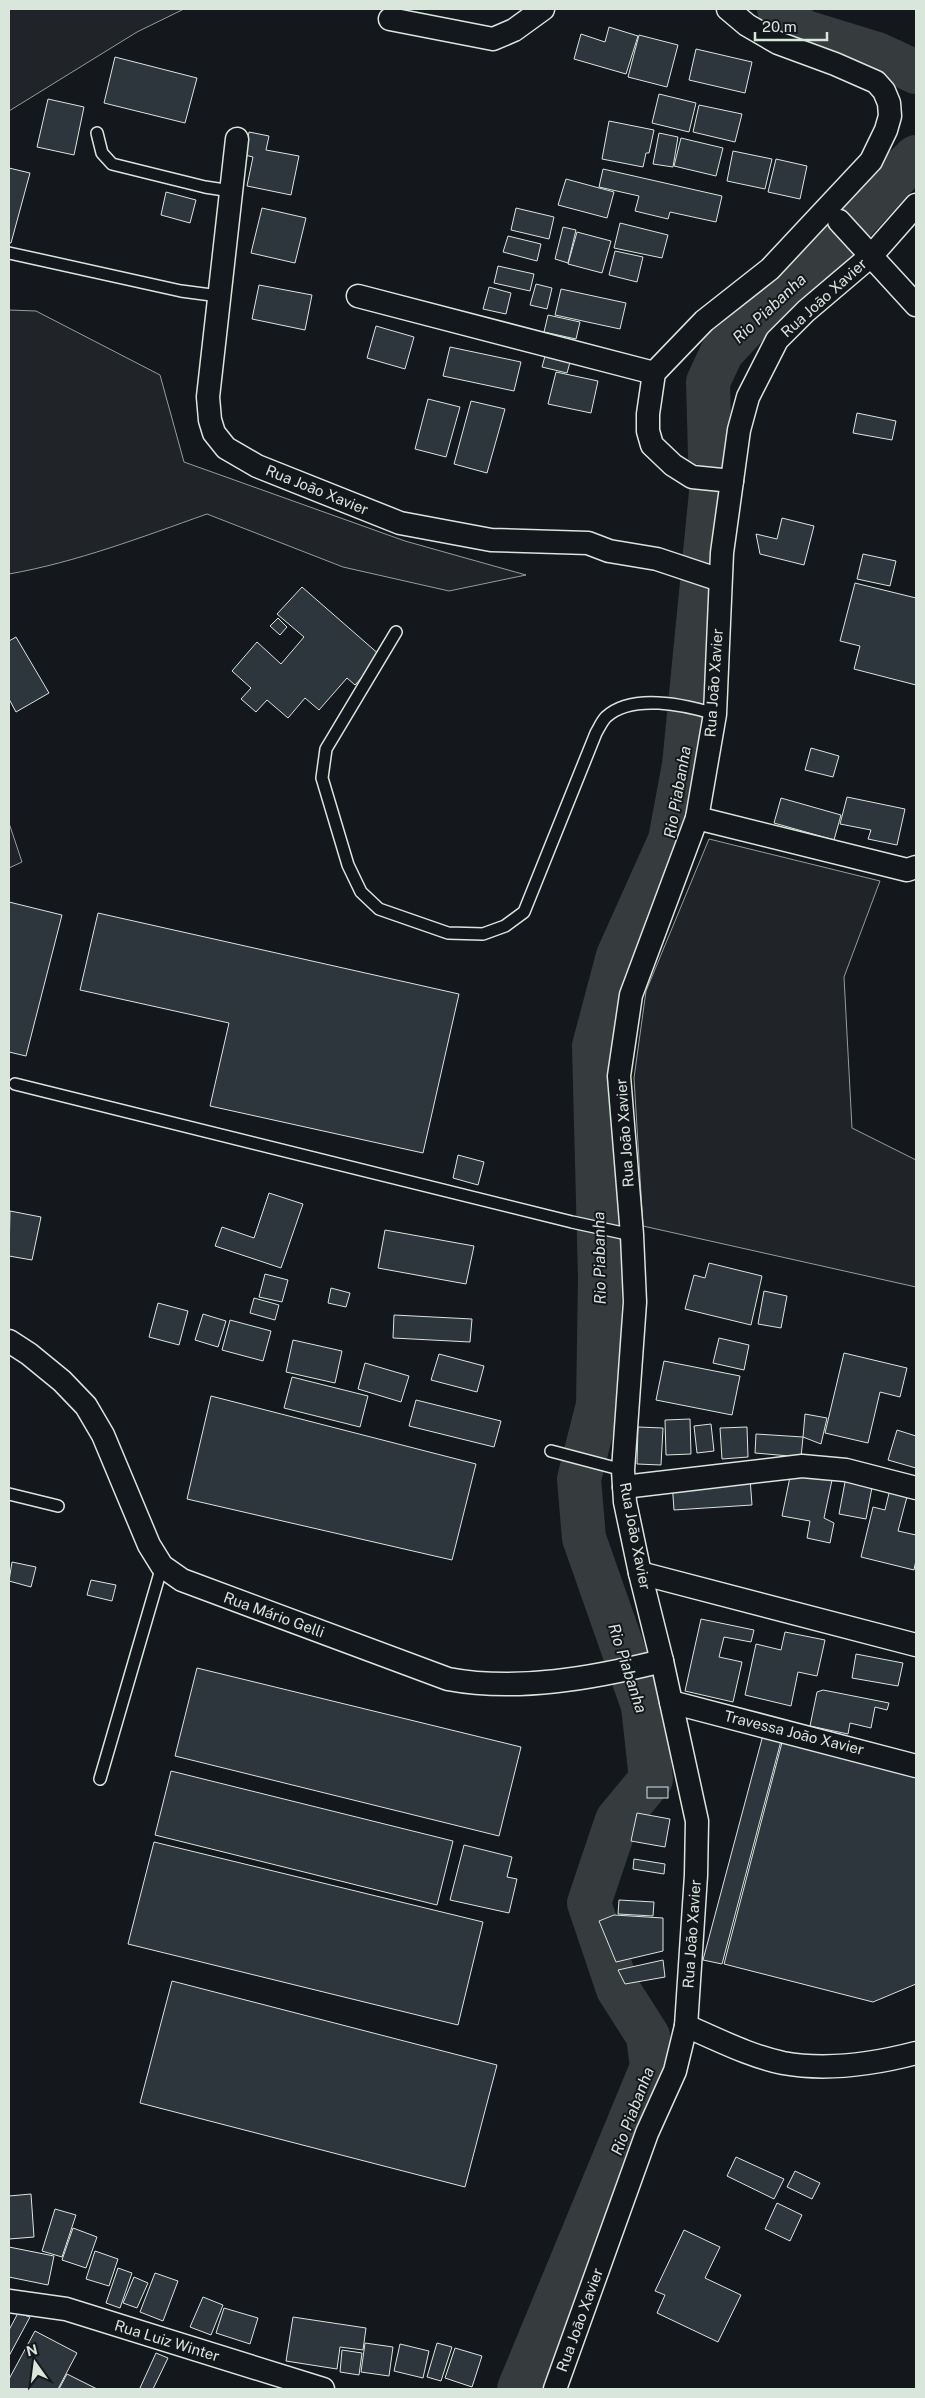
<svg xmlns="http://www.w3.org/2000/svg" width="925" height="2398" viewBox="0 0 925 2398" font-family="'Public Sans',sans-serif">
<rect width="100%" height="100%" fill="#14181c"/>
<g fill="#202428" stroke="#939e99">
<polygon points="9,9 184,9 137,32 9,111"/>
<path d="M9,310L36,311L160,375L184,462L405,541L526,575L449,591L343,567L207,514C142,537 77,562 9,574Z"/>
<polygon points="9,823 22,862 9,868"/>
<polygon points="709,839 880,881 844,977 852,1128 916,1160 916,1287 643,1226 634,1078 646,991"/>
</g>
<g fill="none" stroke-linecap="round" stroke-linejoin="round">
<g stroke="#363b3e" stroke-width="44">
<polyline points="779,9 802,31 877,54 916,72"/>
<polyline points="519,2389 652,2067 648,2036 618,1989 589,1903 617,1820 651,1779 643,1706 584,1538 579,1479 598,1405 600,1278 594,1046 618,956 670,840 684,765 711,492 708,382 722,352 760,311 807,273 894,178 916,157"/>
</g>
</g>
<g fill="#2c363c" stroke="#d8e6dc">
<polygon points="609,27 638,36 626,74 574,59 581,34 605,42"/>
<polygon points="639,35 678,45 667,87 628,77"/>
<polygon points="696,49 752,62 745,93 689,80"/>
<polygon points="115,57 197,78 185,123 104,103"/>
<polygon points="659,94 696,103 689,132 652,123"/>
<polygon points="48,99 84,107 74,155 37,147"/>
<polygon points="699,105 742,114 735,142 693,132"/>
<polygon points="609,121 654,130 649,153 646,153 643,167 602,159"/>
<polygon points="249,132 269,136 266,150 299,156 291,195 247,186 253,157 245,155"/>
<polygon points="659,133 678,137 673,167 653,164"/>
<polygon points="681,138 723,148 716,176 674,166"/>
<polygon points="733,151 772,159 765,189 727,181"/>
<polygon points="776,159 807,166 800,199 768,192"/>
<polygon points="9,168 30,173 11,243 9,243"/>
<polygon points="603,169 722,196 716,222 670,212 668,219 635,211 639,196 599,187"/>
<polygon points="566,179 614,192 607,218 558,205"/>
<polygon points="166,192 196,200 190,223 161,215"/>
<polygon points="262,208 306,218 295,263 251,253"/>
<polygon points="516,208 554,217 549,239 511,230"/>
<polygon points="620,223 668,235 662,258 614,248"/>
<polygon points="563,227 576,230 568,263 555,259"/>
<polygon points="577,232 611,241 602,273 568,264"/>
<polygon points="508,236 541,244 537,261 503,252"/>
<polygon points="615,251 643,257 637,282 609,275"/>
<polygon points="498,266 534,274 530,291 494,283"/>
<polygon points="536,284 552,288 547,309 530,305"/>
<polygon points="259,285 312,295 305,330 252,319"/>
<polygon points="489,287 511,293 506,314 483,309"/>
<polygon points="561,289 626,303 620,329 555,315"/>
<polygon points="548,315 580,322 576,339 544,332"/>
<polygon points="376,326 414,337 405,369 367,358"/>
<polygon points="450,347 521,362 514,391 443,376"/>
<polygon points="547,349 572,355 567,373 542,367"/>
<polygon points="556,372 598,381 591,413 548,404"/>
<polygon points="428,399 460,407 446,457 415,449"/>
<polygon points="471,401 505,409 487,473 454,464"/>
<polygon points="857,413 896,421 892,440 853,433"/>
<polygon points="782,518 814,526 804,565 760,554 756,534 777,539"/>
<polygon points="863,554 896,561 890,586 857,579"/>
<polygon points="855,583 916,598 916,685 854,669 860,646 840,641"/>
<polygon points="302,587 381,656 355,685 347,678 319,710 305,698 288,718 267,700 256,712 241,699 251,688 232,671 257,642 281,664 304,637 277,614"/>
<polygon points="278,618 287,627 280,635 270,626"/>
<polygon points="16,637 49,693 16,712 9,699 9,641"/>
<polygon points="811,748 839,756 833,777 805,770"/>
<polygon points="847,797 905,809 897,845 868,839 871,830 840,824"/>
<polygon points="781,798 841,815 834,840 774,823"/>
<polygon points="9,902 62,915 26,1056 9,1052"/>
<polygon points="98,913 459,994 423,1153 210,1106 229,1023 80,990"/>
<polygon points="458,1155 484,1162 478,1185 453,1178"/>
<polygon points="269,1193 303,1204 281,1268 215,1246 222,1227 254,1238"/>
<polygon points="10,1211 41,1217 32,1260 9,1256"/>
<polygon points="385,1230 474,1246 466,1284 378,1268"/>
<polygon points="709,1263 762,1276 751,1325 685,1309 694,1275 705,1278"/>
<polygon points="265,1274 288,1280 282,1302 259,1297"/>
<polygon points="331,1288 350,1293 346,1307 328,1303"/>
<polygon points="764,1291 787,1296 781,1328 758,1324"/>
<polygon points="254,1298 279,1305 275,1320 250,1313"/>
<polygon points="158,1303 188,1311 179,1345 149,1337"/>
<polygon points="203,1314 226,1321 218,1347 195,1340"/>
<polygon points="394,1315 472,1319 470,1342 393,1338"/>
<polygon points="230,1320 271,1331 263,1361 222,1350"/>
<polygon points="719,1338 749,1345 744,1370 713,1363"/>
<polygon points="293,1340 342,1351 335,1383 286,1372"/>
<polygon points="844,1353 907,1368 900,1397 880,1392 868,1443 825,1433"/>
<polygon points="439,1354 484,1366 477,1392 431,1380"/>
<polygon points="664,1361 740,1376 732,1415 656,1400"/>
<polygon points="365,1363 409,1376 401,1402 358,1389"/>
<polygon points="292,1377 368,1396 360,1427 284,1408"/>
<polygon points="211,1396 476,1464 452,1560 187,1499"/>
<polygon points="416,1400 501,1421 494,1447 409,1426"/>
<polygon points="805,1414 827,1418 821,1444 803,1437"/>
<polygon points="690,1419 691,1454 666,1455 665,1420"/>
<polygon points="711,1424 714,1451 697,1453 694,1426"/>
<polygon points="638,1427 663,1428 661,1465 637,1464"/>
<polygon points="747,1427 748,1457 722,1459 720,1428"/>
<polygon points="897,1430 916,1436 916,1468 888,1460"/>
<polygon points="756,1434 803,1437 801,1457 755,1453"/>
<polygon points="791,1472 832,1480 824,1518 834,1523 830,1543 807,1538 810,1521 782,1516"/>
<polygon points="846,1477 873,1482 866,1519 839,1514"/>
<polygon points="750,1478 752,1505 674,1510 672,1482"/>
<polygon points="890,1489 908,1493 898,1531 916,1535 916,1560 914,1570 861,1557 873,1507 885,1510"/>
<polygon points="12,1562 36,1567 31,1587 9,1581"/>
<polygon points="91,1580 116,1585 112,1601 87,1595"/>
<polygon points="701,1619 754,1630 751,1642 724,1637 719,1657 742,1662 733,1702 685,1691"/>
<polygon points="785,1632 825,1640 817,1676 798,1672 791,1706 745,1695 756,1644 781,1650"/>
<polygon points="856,1654 903,1663 898,1686 852,1678"/>
<polygon points="197,1668 521,1747 499,1836 175,1756"/>
<polygon points="823,1690 889,1703 887,1710 875,1707 871,1728 850,1723 848,1734 810,1726 817,1692"/>
<polygon points="763,1735 781,1741 722,1964 703,1960"/>
<polygon points="784,1735 916,1769 916,1984 873,2002 724,1964"/>
<polygon points="171,1771 453,1841 437,1905 155,1835"/>
<rect x="647" y="1787" width="21" height="11"/>
<polygon points="637,1813 670,1819 665,1847 631,1841"/>
<polygon points="154,1842 483,1922 458,2025 128,1944"/>
<polygon points="464,1845 512,1857 507,1877 517,1879 509,1913 450,1900"/>
<polygon points="634,1859 665,1864 664,1874 633,1869"/>
<polygon points="619,1900 654,1902 653,1916 618,1914"/>
<polygon points="614,1915 663,1918 663,1951 616,1962 599,1921"/>
<polygon points="663,1960 665,1977 625,1984 618,1970"/>
<polygon points="172,1981 497,2065 465,2187 140,2103"/>
<polygon points="736,2157 784,2179 774,2199 727,2176"/>
<polygon points="795,2171 820,2183 812,2199 787,2187"/>
<polygon points="31,2194 34,2237 9,2239 9,2196"/>
<polygon points="777,2203 802,2215 790,2241 765,2229"/>
<polygon points="55,2209 76,2215 62,2257 42,2251"/>
<polygon points="73,2228 97,2237 86,2268 62,2260"/>
<polygon points="684,2230 720,2247 705,2278 741,2295 718,2342 657,2313 665,2295 655,2291"/>
<polygon points="9,2247 54,2256 48,2285 9,2277"/>
<polygon points="95,2251 118,2259 109,2286 86,2279"/>
<polygon points="118,2268 132,2273 120,2308 106,2303"/>
<polygon points="155,2273 178,2281 163,2321 140,2312"/>
<polygon points="134,2277 148,2283 137,2308 123,2303"/>
<polygon points="203,2297 223,2305 211,2335 190,2327"/>
<polygon points="224,2308 258,2318 250,2344 216,2333"/>
<polygon points="18,2313 30,2317 9,2356 9,2330"/>
<polygon points="293,2317 366,2328 363,2350 340,2347 337,2369 286,2361"/>
<polygon points="35,2331 77,2353 58,2389 9,2389 9,2379"/>
<polygon points="365,2343 393,2347 389,2376 361,2372"/>
<polygon points="437,2343 452,2347 441,2381 427,2377"/>
<polygon points="400,2344 429,2351 423,2378 394,2371"/>
<polygon points="455,2348 482,2356 472,2387 445,2378"/>
<polygon points="342,2350 362,2353 359,2375 340,2372"/>
<polygon points="156,2353 168,2358 153,2389 143,2389 140,2388"/>
<polygon points="67,2374 97,2389 59,2389"/>
</g>
<g fill="none" stroke-linecap="round" stroke-linejoin="round">
<defs>
<g id="service">
<polyline points="97,133 102,153 112,164 205,187 231,191"/>
<polyline points="9,253 181,291 219,296"/>
<path d="M396,632L326,749L322,778L348,865L361,892L379,909L448,933L483,934L505,926L524,912L596,733C599,728 602,721 606,717C632,693 685,705 715,714"/>
<polyline points="15,1084 572,1222 632,1235"/>
<polyline points="551,1451 623,1470"/>
<polyline points="9,1494 58,1506"/>
<polyline points="100,1779 162,1566"/>
</g>
<g id="minor">
<polyline points="728,9 747,25 778,43 835,64 876,82 884,91 889,103 890,116 886,130 871,161 770,269 704,321 654,373 648,414 648,431 652,445 673,465 692,477 732,481"/>
<polyline points="390,19 493,39 514,30 543,9"/>
<polyline points="237,139 208,397 210,420 214,433 226,448 257,466 400,523 491,540 588,543 609,551 657,559 720,580"/>
<polyline points="839,221 916,305"/>
<polyline points="358,296 654,373"/>
<polyline points="697,818 907,870 916,867"/>
<path d="M9,1341L29,1354L62,1381L86,1406L103,1435L149,1545L162,1566L182,1580L448,1679C517,1692 594,1678 662,1661"/>
<polyline points="624,1487 802,1466 846,1470 916,1488"/>
<polyline points="640,1573 916,1645"/>
<polyline points="671,1702 916,1766"/>
<path d="M686,2026C717,2039 749,2056 783,2063C827,2071 874,2064 916,2053"/>
<polyline points="9,2301 66,2309 323,2389"/>
<polyline points="555,2389 647,2133 675,2071 686,2026 696,1875 697,1821 662,1661 640,1573 625,1502 623,1470 635,1302 632,1235 619,1076 631,995 697,818 715,714 722,553 739,430 748,397 777,340 806,311 872,255 916,205"/>
</g>
</defs>
<use href="#service" stroke="#d8e6dc" stroke-width="14"/>
<use href="#minor" stroke="#d8e6dc" stroke-width="25"/>
<use href="#service" stroke="#14181c" stroke-width="11"/>
<use href="#minor" stroke="#14181c" stroke-width="22"/>
</g>
<g text-anchor="middle" stroke-width="4" stroke-linejoin="round" paint-order="stroke">
<g font-size="15" fill="#d8e6dc" stroke="#14181c">
<text transform="translate(824 298) rotate(-42)" y="5">Rua João Xavier</text>
<text transform="translate(317 490) rotate(22)" y="5">Rua João Xavier</text>
<text transform="translate(714 683) rotate(-86)" y="5">Rua João Xavier</text>
<text transform="translate(625 1133) rotate(-94)" y="5">Rua João Xavier</text>
<text transform="translate(635 1536) rotate(79)" y="5">Rua João Xavier</text>
<text transform="translate(274 1615) rotate(20)" y="5">Rua Mário Gelli</text>
<text transform="translate(794 1733) rotate(14)" y="5">Travessa João Xavier</text>
<text transform="translate(692 1934) rotate(-86)" y="5">Rua João Xavier</text>
<text transform="translate(580 2320) rotate(-70)" y="5">Rua João Xavier</text>
<text transform="translate(167 2341) rotate(17)" y="5">Rua Luiz Winter</text>
</g>
<g font-size="16" font-style="italic" fill="#d8e6dc" stroke="#14181c">
<text transform="translate(769 308) rotate(-43)" y="6">Rio Piabanha</text>
<text transform="translate(677 792) rotate(-80)" y="6">Rio Piabanha</text>
<text transform="translate(599 1258) rotate(-91)" y="6">Rio Piabanha</text>
<text transform="translate(628 1668) rotate(72)" y="6">Rio Piabanha</text>
<text transform="translate(632 2111) rotate(-69)" y="6">Rio Piabanha</text>
</g>
</g>
<rect width="925" height="2398" fill="none" stroke="#d8e6dc" stroke-width="20"/>
<g transform="translate(35 2363) rotate(346)" stroke="#14181c" stroke-width="4" paint-order="stroke">
<path d="M0-4L9 19L0 12L-9 19Z" fill="#d8e6dc"/>
<text y="-8" font-size="14" font-weight="bold" text-anchor="middle" fill="#d8e6dc">N</text>
</g>
<path d="M755 32v8h72v-8" fill="none" stroke="#d8e6dc" stroke-width="2.5"/>
<text x="762" y="32" font-size="15" fill="#d8e6dc" stroke="#14181c" stroke-width="4" paint-order="stroke">20 m</text>
</svg>
